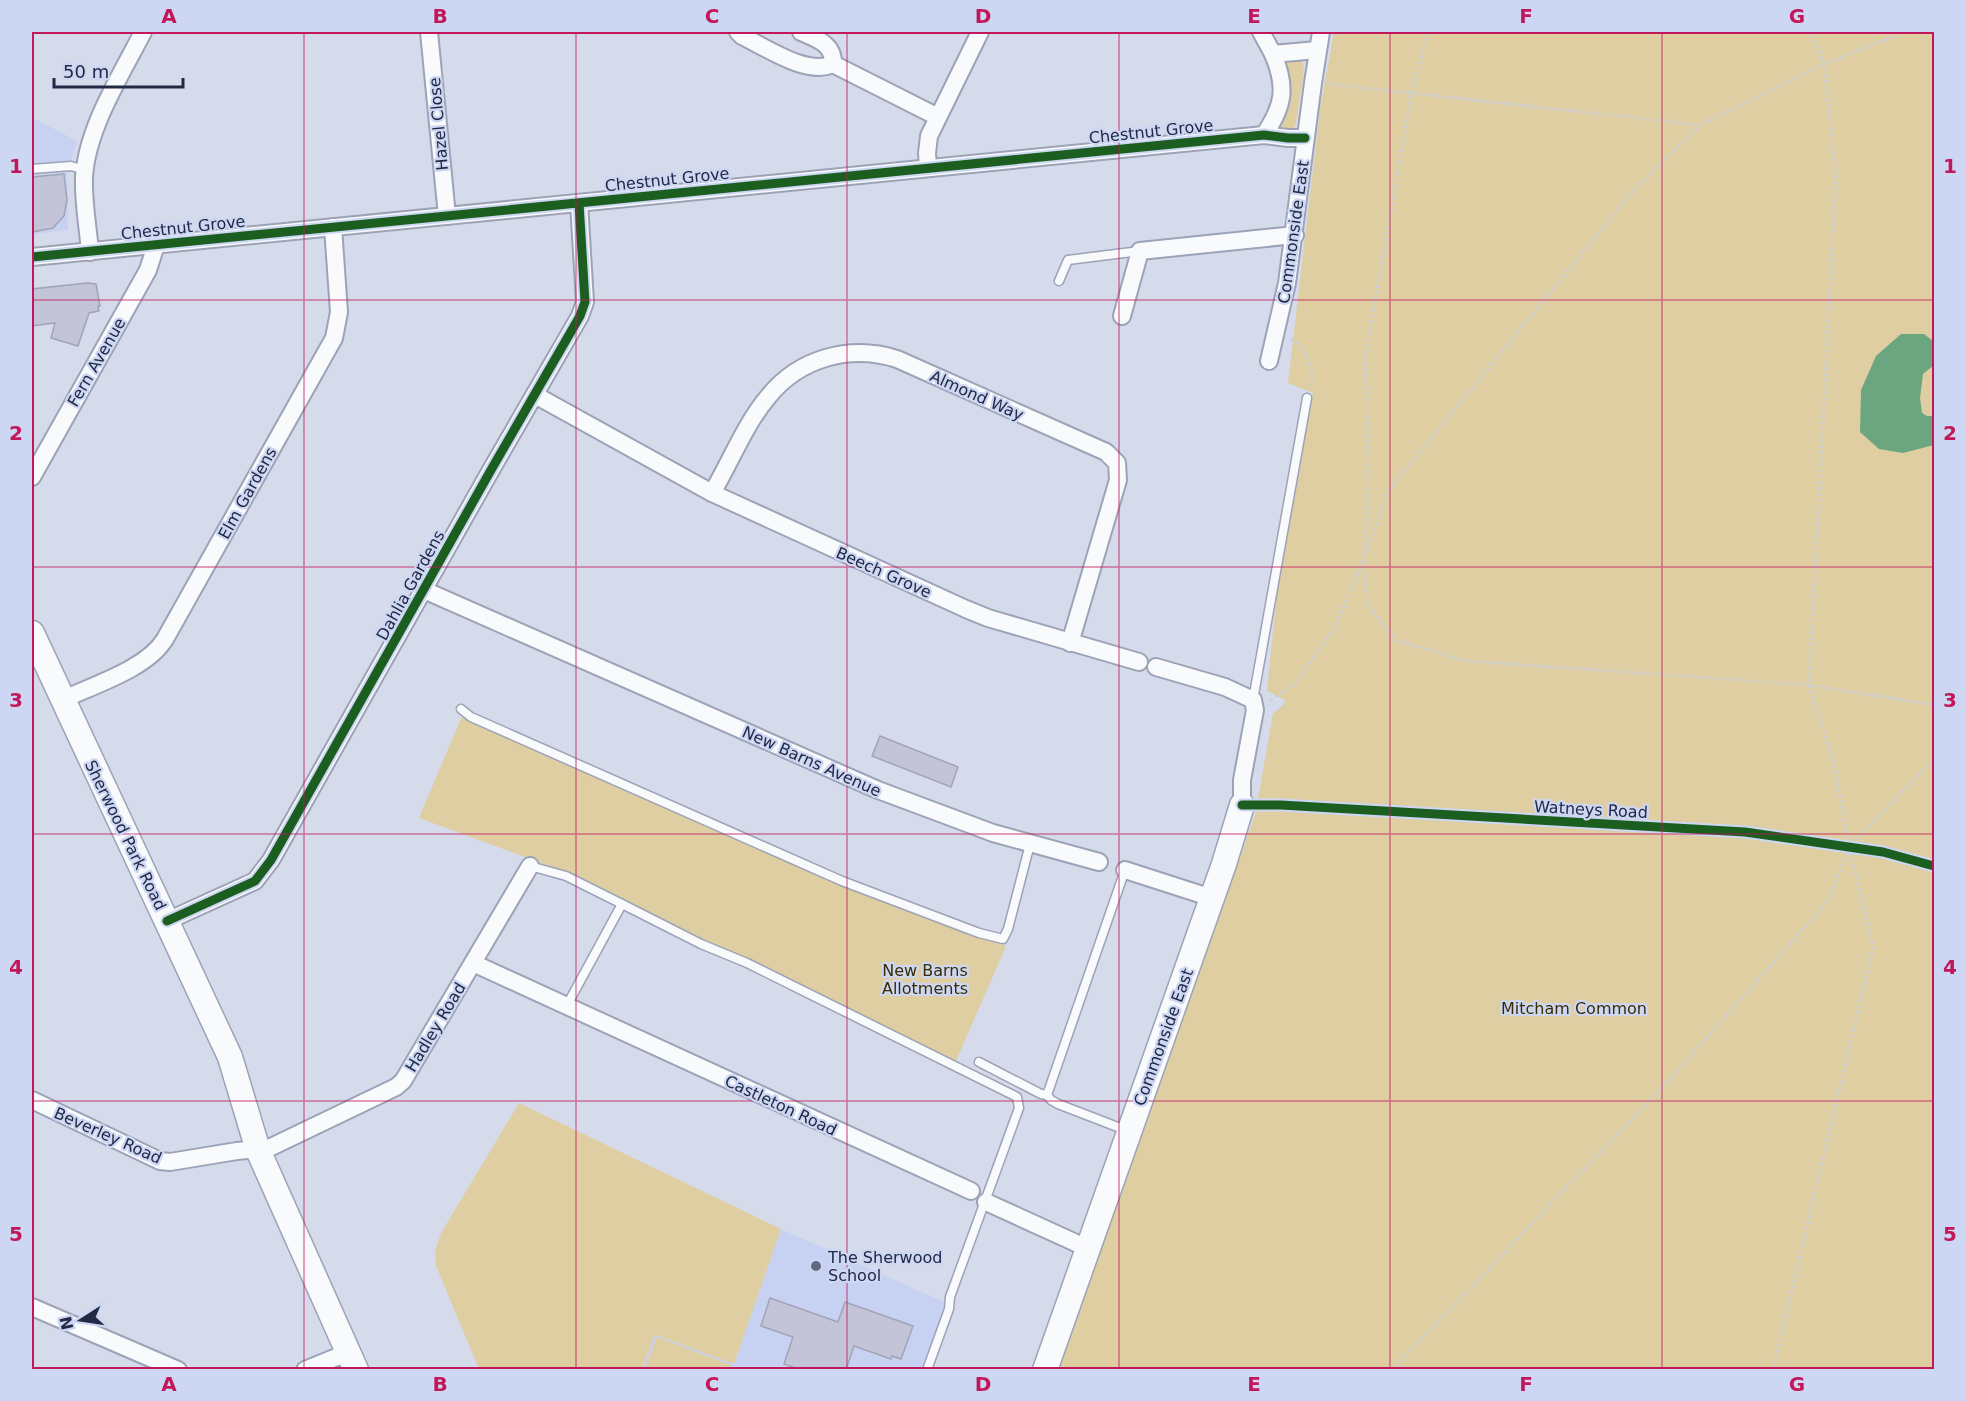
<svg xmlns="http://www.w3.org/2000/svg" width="1966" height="1401" viewBox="0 0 1966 1401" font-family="'DejaVu Sans',sans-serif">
<rect width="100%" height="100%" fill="#d5dbeb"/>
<g fill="#c7d2f3">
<polygon points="32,117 77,141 67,173 68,230 32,234"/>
<polygon points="781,1229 946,1303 922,1369 642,1370 655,1335 734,1364"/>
</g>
<g fill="#decea2">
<polygon points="1334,32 1934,32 1934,1369 1059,1370 1255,815 1273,714 1284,704 1285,700 1267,691 1279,570 1313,393 1288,383 1320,109"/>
<path d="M1300,59L1303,63L1304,71L1296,123C1293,132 1288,133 1280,128L1278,123C1283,111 1291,98 1290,85C1290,75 1285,69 1289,60Z"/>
<polygon points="462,716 801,867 909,912 1006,946 956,1061 560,870 419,818"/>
<polygon points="519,1103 781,1229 734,1364 655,1335 642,1369 479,1369 436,1266 435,1251 441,1233"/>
<polygon points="657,1337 731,1365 730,1369 644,1369"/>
</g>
<polygon fill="#6ba681" points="1901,334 1924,334 1934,342 1934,365 1923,374 1920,398 1922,413 1927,416 1934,416 1934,445 1903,453 1879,449 1860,432 1861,390 1876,356"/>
<g fill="#c3c4d8" stroke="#a2a3b7" stroke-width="1.5">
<polygon points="64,174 67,200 64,216 53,228 32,232 32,177"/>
<polygon points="87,283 96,284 100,306 98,306 99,311 89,313 78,346 51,338 55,323 32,326 32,289"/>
<polygon points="880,736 958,767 951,787 872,756"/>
<polygon points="770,1298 838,1322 845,1302 913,1326 901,1359 892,1356 891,1359 854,1346 846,1370 801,1370 784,1364 793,1337 761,1326"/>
</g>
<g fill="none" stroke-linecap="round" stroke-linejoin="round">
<defs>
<g id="lane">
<polyline points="32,169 71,166 85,170"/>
<polyline points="1059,281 1068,260 1140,251"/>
<polyline points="1253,700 1307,398"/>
<polyline points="461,709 471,717 842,881 979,933 1003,939 1008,929 1030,844"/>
<polyline points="530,866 566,876 622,904"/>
<polyline points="1125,870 1047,1095 1051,1100 1058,1104 1128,1131"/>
<polyline points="566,1007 622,904 701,944 747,963 1017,1097 1019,1108 950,1297 949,1309 927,1370"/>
<polyline points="979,1062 1041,1094 1047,1095"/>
</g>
<g id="street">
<polyline points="429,32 447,216"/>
<path d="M738,32L742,36C767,48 807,76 833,64L938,117"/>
<path d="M801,32C817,39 834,44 833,64"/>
<polyline points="1261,32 1273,54 1317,50"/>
<path d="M1264,135C1284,106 1287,87 1273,54"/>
<polyline points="928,168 927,153 929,136 980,32"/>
<path d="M90,252C88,227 83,202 84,177C87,128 121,75 143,32"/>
<polyline points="32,257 1264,135 1288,138 1305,138"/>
<polyline points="1122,316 1140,251 1295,235"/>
<polyline points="1269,361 1287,283 1313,83 1321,32"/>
<polyline points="535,395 712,493 966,609 988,618 1139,662"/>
<polyline points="32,477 148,270 156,245"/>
<path d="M712,493C730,463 745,424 768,397C799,358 850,344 897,359L1106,452L1117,463L1118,480L1070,643"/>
<polyline points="424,590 878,790 993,833 1099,862"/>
<polyline points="1156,667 1225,687 1253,700 1255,710 1242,780 1242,805"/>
<path d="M62,700C93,685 147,669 165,639L334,338L339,312L333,227"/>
<polyline points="1125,870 1212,898"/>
<polyline points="167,921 255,881 271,860 491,470 580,316 585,302 579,203"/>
<polyline points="473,963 971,1191"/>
<polyline points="32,1100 160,1161 170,1162 237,1151 269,1148 396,1087 403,1081 530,866"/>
<polyline points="986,1202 1087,1248"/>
<polyline points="32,1307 178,1370"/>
<polyline points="305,1370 349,1352"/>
</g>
<g id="secondary">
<polyline points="32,633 230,1057 258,1150 356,1370"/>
<polyline points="1045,1370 1224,864 1242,805"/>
</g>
</defs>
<use href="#lane" stroke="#9da3b7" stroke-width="11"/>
<use href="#street" stroke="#9da3b7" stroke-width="20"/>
<use href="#secondary" stroke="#9da3b7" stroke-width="27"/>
<g stroke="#ccced3" stroke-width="3" stroke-dasharray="3 3" stroke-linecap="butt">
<polyline points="1428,32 1412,92 1365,357 1369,481 1364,558 1367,604 1395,640 1467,661 1809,685 1934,705"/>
<polyline points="1329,84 1700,125"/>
<path d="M1291,339C1307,347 1315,371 1311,387"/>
<polyline points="1366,553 1388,491 1632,192 1700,125 1824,64 1905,32"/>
<polyline points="1270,700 1294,685 1335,627 1364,559"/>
<polyline points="1392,1370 1671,1078 1829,900 1849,846 1934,759"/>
<polyline points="1773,1370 1873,947 1849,846 1833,760 1809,685 1836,175 1824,64 1811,32"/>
</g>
<use href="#lane" stroke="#f9fafc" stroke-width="8"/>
<use href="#street" stroke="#f9fafc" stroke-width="16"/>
<use href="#secondary" stroke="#f9fafc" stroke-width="24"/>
<defs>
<g id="cycleway">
<polyline points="32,257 1264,135 1288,138 1305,138"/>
<polyline points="1242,805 1281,805 1745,832 1883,852 1934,866"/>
<polyline points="167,921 255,881 271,860 491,470 580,316 585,302 579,203"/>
</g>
</defs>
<use href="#cycleway" stroke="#cdd7f3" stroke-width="13"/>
<use href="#cycleway" stroke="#1b5e20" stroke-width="9"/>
</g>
<path fill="none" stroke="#c2185b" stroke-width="1.5" stroke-opacity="0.55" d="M304,32V1370M576,32V1370M847,32V1370M1119,32V1370M1390,32V1370M1662,32V1370M32,300H1934M32,567H1934M32,834H1934M32,1101H1934"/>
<circle fill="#60677e" stroke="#cdd7f3" stroke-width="2" cx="816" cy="1266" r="6"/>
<g text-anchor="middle" stroke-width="4.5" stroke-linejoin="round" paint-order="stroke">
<g font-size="16" fill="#212944" stroke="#cdd7f3">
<text transform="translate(438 124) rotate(-95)" y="6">Hazel Close</text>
<text transform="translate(1151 131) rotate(-6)" y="6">Chestnut Grove</text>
<text transform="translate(667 179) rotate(-6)" y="6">Chestnut Grove</text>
<text transform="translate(183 227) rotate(-6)" y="6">Chestnut Grove</text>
<text transform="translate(1293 232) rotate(-82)" y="6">Commonside East</text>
<text transform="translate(96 362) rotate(-60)" y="6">Fern Avenue</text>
<text transform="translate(977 395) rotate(24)" y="6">Almond Way</text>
<text transform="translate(247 493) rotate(-61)" y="6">Elm Gardens</text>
<text transform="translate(884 572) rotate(24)" y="6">Beech Grove</text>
<text transform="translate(410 585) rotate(-61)" y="6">Dahlia Gardens</text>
<text transform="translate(812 761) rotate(24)" y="6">New Barns Avenue</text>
<text transform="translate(1591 809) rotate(3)" y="6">Watneys Road</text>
<text transform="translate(126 835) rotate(64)" y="6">Sherwood Park Road</text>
<text transform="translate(435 1027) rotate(-59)" y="6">Hadley Road</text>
<text transform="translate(1163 1037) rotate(-70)" y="6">Commonside East</text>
<text transform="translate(781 1105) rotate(25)" y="6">Castleton Road</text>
<text transform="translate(108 1135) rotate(24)" y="6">Beverley Road</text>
</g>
<g font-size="16" fill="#392c01" stroke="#cdd7f3">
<text x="925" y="976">New Barns<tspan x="925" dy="18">Allotments</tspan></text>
<text x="1574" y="1014">Mitcham Common</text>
</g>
<g font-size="16" fill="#212944" stroke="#cdd7f3" text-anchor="start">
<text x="828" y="1263">The Sherwood<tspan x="828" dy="18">School</tspan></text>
</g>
</g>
<rect width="1966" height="1401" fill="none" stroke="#cdd7f3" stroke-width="66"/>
<g transform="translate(81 1320) rotate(258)" stroke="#cdd7f3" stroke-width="4.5" paint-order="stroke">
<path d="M0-4.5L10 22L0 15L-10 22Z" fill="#212944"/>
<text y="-9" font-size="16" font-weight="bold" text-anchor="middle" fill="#212944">N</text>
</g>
<path d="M54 78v9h129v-9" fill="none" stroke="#212944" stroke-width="3"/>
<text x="63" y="78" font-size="18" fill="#212944" stroke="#cdd7f3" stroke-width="4.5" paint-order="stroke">50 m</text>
<rect x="33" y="33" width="1900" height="1335" fill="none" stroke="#c2185b" stroke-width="2"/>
<g font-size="20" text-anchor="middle" font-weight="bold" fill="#c2185b">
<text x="169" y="23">A</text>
<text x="440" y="23">B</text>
<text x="712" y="23">C</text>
<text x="983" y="23">D</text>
<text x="1254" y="23">E</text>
<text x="1526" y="23">F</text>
<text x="1797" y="23">G</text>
<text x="16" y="173">1</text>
<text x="1950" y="173">1</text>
<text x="16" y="440">2</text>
<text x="1950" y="440">2</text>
<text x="16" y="707">3</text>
<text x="1950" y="707">3</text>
<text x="16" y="974">4</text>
<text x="1950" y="974">4</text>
<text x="16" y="1241">5</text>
<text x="1950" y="1241">5</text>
<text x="169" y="1391">A</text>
<text x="440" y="1391">B</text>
<text x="712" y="1391">C</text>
<text x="983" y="1391">D</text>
<text x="1254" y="1391">E</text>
<text x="1526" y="1391">F</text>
<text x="1797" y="1391">G</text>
</g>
</svg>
